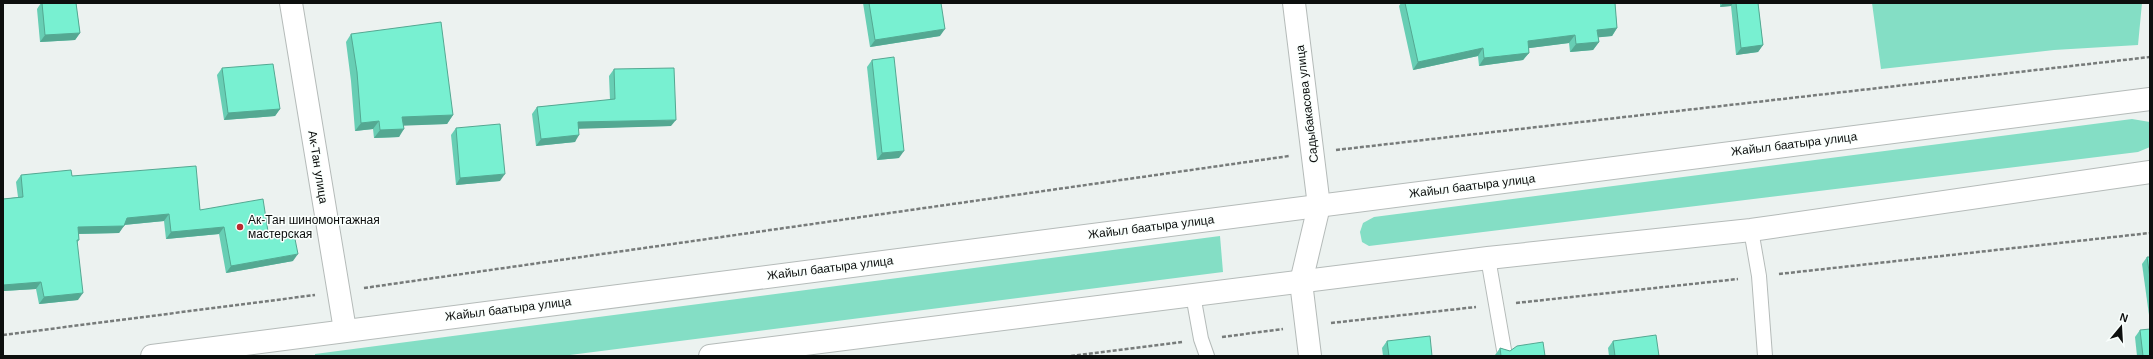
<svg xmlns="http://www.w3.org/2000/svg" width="2153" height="359" viewBox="0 0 2153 359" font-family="Arial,sans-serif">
<rect width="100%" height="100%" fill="#ecf2f0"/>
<g fill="#84dec5">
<polygon points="1872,3 2142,3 2138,45 2054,50 1881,69"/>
<polygon points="2132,119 2150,122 2150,147 2138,152 1369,246 1362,242 1360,232 1363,223 1374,217"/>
<polygon points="1220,236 1223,272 562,356 315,356 315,354"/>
</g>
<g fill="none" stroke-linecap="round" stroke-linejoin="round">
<defs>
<g id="service">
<polyline points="1751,230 1759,276 1765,356"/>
<polyline points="1488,258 1504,350"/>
<polyline points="1193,295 1201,339 1207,356"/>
</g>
<g id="minor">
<polyline points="291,3 345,330"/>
<polyline points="1294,3 1319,206"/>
<polyline points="1301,282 1310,356"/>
</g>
<g id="primary">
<polyline points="1301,282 1319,206"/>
<polyline points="152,356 2150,99"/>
<polyline points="710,356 1488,258 1751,230 2150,172"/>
</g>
</defs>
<use href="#service" stroke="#b5bbb9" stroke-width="16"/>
<use href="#minor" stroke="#b5bbb9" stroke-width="24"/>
<use href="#primary" stroke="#b5bbb9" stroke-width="24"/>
<g stroke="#777b7a" stroke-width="2.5" stroke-dasharray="4 2" stroke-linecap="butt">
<polyline points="1336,150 2150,57"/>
<polyline points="1779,274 2150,233"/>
<polyline points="364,288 1289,156"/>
<polyline points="1516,303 1738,279"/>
<polyline points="1331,323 1476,307"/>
<polyline points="3,335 315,295"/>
<polyline points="1222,337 1283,329"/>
<polyline points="1071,356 1182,342"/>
</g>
<use href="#service" stroke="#fff" stroke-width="14"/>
<use href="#minor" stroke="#fff" stroke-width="22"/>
<use href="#primary" stroke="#fff" stroke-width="22"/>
</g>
<g fill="#67ceb4">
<polygon points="41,3 76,3 80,33 75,40 40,42 37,9"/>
<polygon points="863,3 941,3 940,36 870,47"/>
<polygon points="1401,3 1615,3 1617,28 1612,36 1598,37 1599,42 1593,50 1570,52 1569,43 1529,48 1529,53 1523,60 1479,66 1478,56 1413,70 1399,6"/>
<polygon points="1720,3 1758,3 1763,45 1758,52 1736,55 1731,6 1720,7"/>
<polygon points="351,34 453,115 447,124 404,125 399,137 374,138 373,129 355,131 351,81 346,42"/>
<polygon points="872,60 899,158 877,160 867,67"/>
<polygon points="222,68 280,109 275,116 224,120 217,75"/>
<polygon points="614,69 671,126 579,128 575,142 536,146 532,114 537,107 610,100 609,76"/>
<polygon points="456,128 500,181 456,185 451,135"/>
<polygon points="21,175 72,176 200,210 269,238 293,261 226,273 219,234 166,239 164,221 124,225 119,233 79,234 79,240 77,243 78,300 39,304 36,289 3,291 3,199 18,197 16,182"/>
<polygon points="2147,257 2150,257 2150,315 2149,315 2142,264"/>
<polygon points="2140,330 2150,356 2137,356 2135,337"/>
<polygon points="1387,341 1432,356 1383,356 1382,348"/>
<polygon points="1613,341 1659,356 1609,356 1608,348"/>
<polygon points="1500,348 1510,351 1545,356 1495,356 1495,355"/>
</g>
<g fill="#54a892">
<polygon points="1723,3 1733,3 1731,6 1720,7"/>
<polygon points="1617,28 1612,36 1592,38 1597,30"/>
<polygon points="945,29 940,36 870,47 875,40"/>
<polygon points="80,33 75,40 40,42 45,35"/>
<polygon points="1575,35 1569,43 1522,49 1528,41"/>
<polygon points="1599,42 1593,50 1570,52 1576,44"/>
<polygon points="1763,45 1758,52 1736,55 1741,48"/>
<polygon points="1483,48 1478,56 1413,70 1418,62"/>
<polygon points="1529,53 1523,60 1479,66 1484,58"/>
<polygon points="280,109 275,116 224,120 228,113"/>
<polygon points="453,115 447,124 396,126 402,117"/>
<polygon points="676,120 671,126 573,129 578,122"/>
<polygon points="379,121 373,129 355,131 361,123"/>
<polygon points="404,129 399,137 374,138 380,130"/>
<polygon points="579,135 575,142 536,146 541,139"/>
<polygon points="904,151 899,158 877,160 882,153"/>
<polygon points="505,174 500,181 456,185 460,178"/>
<polygon points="169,214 164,221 123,225 127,218"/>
<polygon points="124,226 119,233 73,234 78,227"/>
<polygon points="224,227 219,234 166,239 171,232"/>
<polygon points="298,254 293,261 226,273 231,266"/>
<polygon points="41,282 36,289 3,291 3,285"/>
<polygon points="83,293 78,300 39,304 44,297"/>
</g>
<g fill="#78f0d1" stroke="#54a892">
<polygon points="42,3 76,3 80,33 45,35"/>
<polygon points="869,3 941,3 945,29 875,40"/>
<polygon points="1405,3 1615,3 1617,28 1597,30 1599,42 1576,44 1575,35 1528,41 1529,53 1484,58 1483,48 1418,62"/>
<polygon points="1736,3 1758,3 1763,45 1741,48"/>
<polygon points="441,22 453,115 402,117 404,129 380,130 379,121 361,123 357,72 351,34"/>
<polygon points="894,57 904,151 882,153 872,60"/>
<polygon points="273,64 280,109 228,113 222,68"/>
<polygon points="674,68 676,120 578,122 579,135 541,139 537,107 615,99 614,69"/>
<polygon points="500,124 505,174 460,178 456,128"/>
<polygon points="196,166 200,210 263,199 269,238 294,234 298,254 231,266 224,227 171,232 169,214 127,218 124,226 78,227 79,240 77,240 83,293 44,297 41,282 3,285 3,199 23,197 21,175 71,170 72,176"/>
<polygon points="2147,257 2150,257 2150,278"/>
<polygon points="2150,329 2150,356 2143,356 2140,330"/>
<polygon points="1656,335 1659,356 1615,356 1613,341"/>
<polygon points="1430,336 1432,356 1389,356 1387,341"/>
<polygon points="1543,342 1545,356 1501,356 1500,348 1510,351 1517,346"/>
</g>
<circle fill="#bb2b31" stroke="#fafffd" stroke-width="1.5" cx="240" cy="227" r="4"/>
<g text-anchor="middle" stroke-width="3" stroke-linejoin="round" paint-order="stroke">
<g font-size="12" fill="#0d0f0e" stroke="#fafffd">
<text transform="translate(1307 104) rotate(-97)" y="4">Садыбакасова улица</text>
<text transform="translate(1794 144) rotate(-7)" y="4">Жайыл баатыра улица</text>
<text transform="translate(318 167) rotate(81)" y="4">Ак-Тан улица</text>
<text transform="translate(1472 186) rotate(-7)" y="4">Жайыл баатыра улица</text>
<text transform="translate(1151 227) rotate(-7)" y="4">Жайыл баатыра улица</text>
<text transform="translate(830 268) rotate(-7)" y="4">Жайыл баатыра улица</text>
<text transform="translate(508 309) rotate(-7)" y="4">Жайыл баатыра улица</text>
</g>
<g font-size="12" fill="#0d0f0e" stroke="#fafffd" text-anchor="start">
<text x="248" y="224">Ак-Тан шиномонтажная<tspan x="248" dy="14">мастерская</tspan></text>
</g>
</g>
<rect width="2153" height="359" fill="none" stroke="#0d0f0e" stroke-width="8"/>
<g transform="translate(2121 327) rotate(18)" stroke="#fafffd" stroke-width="3" paint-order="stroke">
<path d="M0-3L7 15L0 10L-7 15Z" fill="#0d0f0e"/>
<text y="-6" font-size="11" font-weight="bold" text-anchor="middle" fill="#0d0f0e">N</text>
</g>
</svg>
